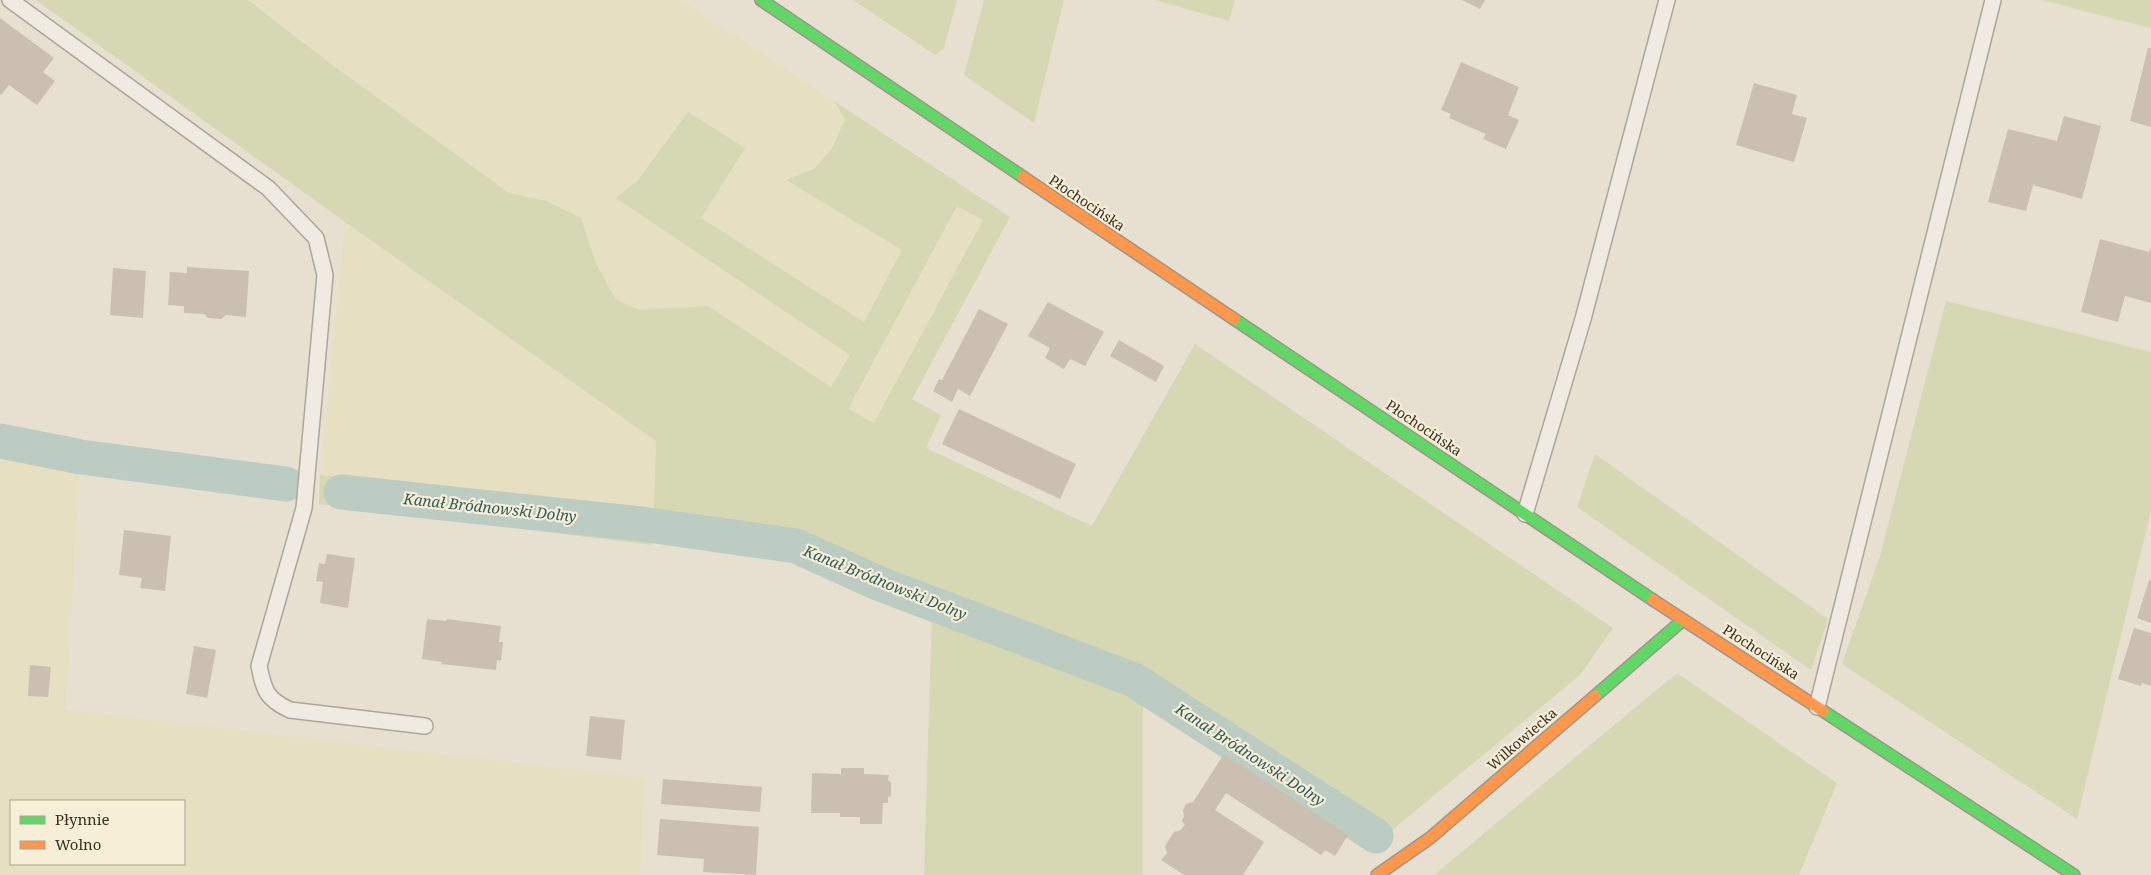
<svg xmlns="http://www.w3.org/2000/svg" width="2151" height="875" viewBox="0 0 2151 875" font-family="'Noto Serif',serif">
<rect width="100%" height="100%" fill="#e7e0d1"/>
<g fill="#e6dfc2" fill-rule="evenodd">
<polygon points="248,0 680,0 834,101 845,120 831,150 814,169 787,180 902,250 864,322 700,218 745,148 688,112 638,180 617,198 850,355 831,387 708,306 639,310 614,299 596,263 581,218 546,201 509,193 331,64"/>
<polygon points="957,205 983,220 874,424 847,409"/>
<polygon points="345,222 656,441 654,515 320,475"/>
<path d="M0,451L80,466L66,710L645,778L640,875H0ZM11,801H184V864H11Z"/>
</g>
<g fill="#d6d7b3" fill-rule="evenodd">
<path d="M36,0H248L331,64L509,193L546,201L581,218L596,263L615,299L639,310L708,306L831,387L850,355L616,198L638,180L688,112L745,148L701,218L864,322L902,250L786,180L814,169L831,150L845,120L834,101L1010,217L912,399L941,415L926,448L1092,526L1195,344L1613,628L1580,675L1386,835L1366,844L1340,824L1143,693V875H924L932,611L803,560L755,547L654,535L652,545L319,504L320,475L654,515L656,441L345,222ZM957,206L983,220L874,423L848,409Z"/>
<polygon points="853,0 957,0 944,48 935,55"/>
<polygon points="984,0 1064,0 1034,123 964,75"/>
<polygon points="1155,0 1235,0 1229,21"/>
<polygon points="2041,0 2151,0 2151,28"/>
<polygon points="1946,301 2151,352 2151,510 2077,819 1842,664 1880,556"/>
<polygon points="0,433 83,449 296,473 296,495 80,466 0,451"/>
<polygon points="1595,454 1828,619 1811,670 1577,507"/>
<polygon points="1677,673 1837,783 1799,875 1434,875"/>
</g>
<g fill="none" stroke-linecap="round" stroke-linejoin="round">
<g stroke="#bcccc2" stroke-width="35">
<polyline points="0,441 81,457 286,484"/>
<polyline points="341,492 641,524 796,546 880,584 1134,680 1376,836"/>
</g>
</g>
<g fill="#cbbfb2">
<polygon points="1462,0 1485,0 1480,9"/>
<polygon points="0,18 54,58 43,72 55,81 37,105 9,85 1,95 0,94"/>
<polygon points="2148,48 2151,48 2151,127 2130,121"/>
<polygon points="1461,62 1519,87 1508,115 1519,120 1506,149 1483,139 1486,134 1449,118 1451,114 1441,110"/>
<polygon points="1754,83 1797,95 1792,114 1807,118 1794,162 1736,145"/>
<polygon points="2064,116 2101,126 2082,199 2033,185 2026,211 1988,202 2008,129 2057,141"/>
<polygon points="2100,239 2149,252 2151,248 2151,303 2125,296 2118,322 2081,312"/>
<polygon points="187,267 249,271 246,317 226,315 221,319 208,318 204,314 184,313 184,306 168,305 170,272 187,273"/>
<polygon points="113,268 146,271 143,318 110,315"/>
<polygon points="1048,302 1104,332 1085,366 1070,359 1064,369 1045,358 1050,348 1028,336"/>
<polygon points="979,309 1008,324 970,396 958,389 952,402 933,391 939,379 942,380"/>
<polygon points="1119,340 1164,366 1156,382 1110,356"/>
<polygon points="959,409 1076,464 1060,499 942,444"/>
<polygon points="124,530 171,536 165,591 140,588 142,578 119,575"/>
<polygon points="327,554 355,558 348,608 320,603 323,582 316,581 319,563 325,564"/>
<polygon points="2149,580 2151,581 2151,623 2137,618"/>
<polygon points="427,619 446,621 447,619 501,626 499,642 503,642 501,661 497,660 496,670 441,664 442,662 422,659"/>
<polygon points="2134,628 2151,633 2151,686 2142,683 2141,686 2118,679"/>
<polygon points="194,646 216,650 207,698 186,694"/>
<polygon points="30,665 51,667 48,697 28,696"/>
<polygon points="590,716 625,720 621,760 586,756"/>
<polygon points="1224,754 1348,835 1335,856 1325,850 1321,855 1226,793 1215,810 1264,842 1243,875 1184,875 1161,860 1167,853 1165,846 1174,832 1181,830 1185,824 1181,821 1184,817 1183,810 1186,804 1193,802"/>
<polygon points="841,768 864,768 864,774 889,775 888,780 891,782 891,796 888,797 888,803 883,803 882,824 860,824 860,817 840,817 840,813 811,813 812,773 841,774"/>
<polygon points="663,779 762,787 760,812 661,804"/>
<polygon points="660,819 759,827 756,875 703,872 704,859 657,855"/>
</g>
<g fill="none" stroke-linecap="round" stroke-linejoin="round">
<defs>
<g id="lane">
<path d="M10,0L268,188L316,238L325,275L304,508L259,666C264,690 266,699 290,710L425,726"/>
<polyline points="1525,514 1583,319 1667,0"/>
<polyline points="1817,707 1993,0"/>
</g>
<g id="fast">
<polyline points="761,0 1023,177"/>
<polyline points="1234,319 1653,600"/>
<polyline points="1595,696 1683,620"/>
<polyline points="1823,711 2074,875"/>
</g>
<g id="slow">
<polyline points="1023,177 1234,319"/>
<polyline points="1653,600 1823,711"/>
<polyline points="1377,875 1430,838 1595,696"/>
</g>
</defs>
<use href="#lane" stroke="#ada599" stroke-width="18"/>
<use href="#fast" stroke="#9c958a" stroke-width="14"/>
<use href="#slow" stroke="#9c958a" stroke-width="14"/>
<use href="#lane" stroke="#efebe3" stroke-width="15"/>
<use href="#fast" stroke="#63d668" stroke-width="11"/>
<use href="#slow" stroke="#ff974d" stroke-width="11"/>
</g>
<g text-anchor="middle" stroke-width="4.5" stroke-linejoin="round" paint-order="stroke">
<g font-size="14" fill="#3d2e20" stroke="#f7eed8">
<text transform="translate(1087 203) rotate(34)" y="5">Płochocińska</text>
<text transform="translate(1424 428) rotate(34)" y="5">Płochocińska</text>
<text transform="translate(1761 652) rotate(33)" y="5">Płochocińska</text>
<text transform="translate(1522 739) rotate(-41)" y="5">Wilkowiecka</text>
</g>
<g font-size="15" font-style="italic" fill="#2f5d5a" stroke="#f7eed8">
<text transform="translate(490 508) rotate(6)" y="5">Kanał Bródnowski Dolny</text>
<text transform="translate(885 583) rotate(22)" y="5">Kanał Bródnowski Dolny</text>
<text transform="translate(1250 755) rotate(33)" y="5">Kanał Bródnowski Dolny</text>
</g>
</g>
<rect x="10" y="800" width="175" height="65" fill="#f7eed8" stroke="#ada18e"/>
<rect x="20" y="816" width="25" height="8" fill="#63d668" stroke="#ada18e"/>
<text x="55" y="825" font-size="15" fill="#3d2e20">Płynnie</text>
<rect x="20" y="841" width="25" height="8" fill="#ff974d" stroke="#ada18e"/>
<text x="55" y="850" font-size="15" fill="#3d2e20">Wolno</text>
</svg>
